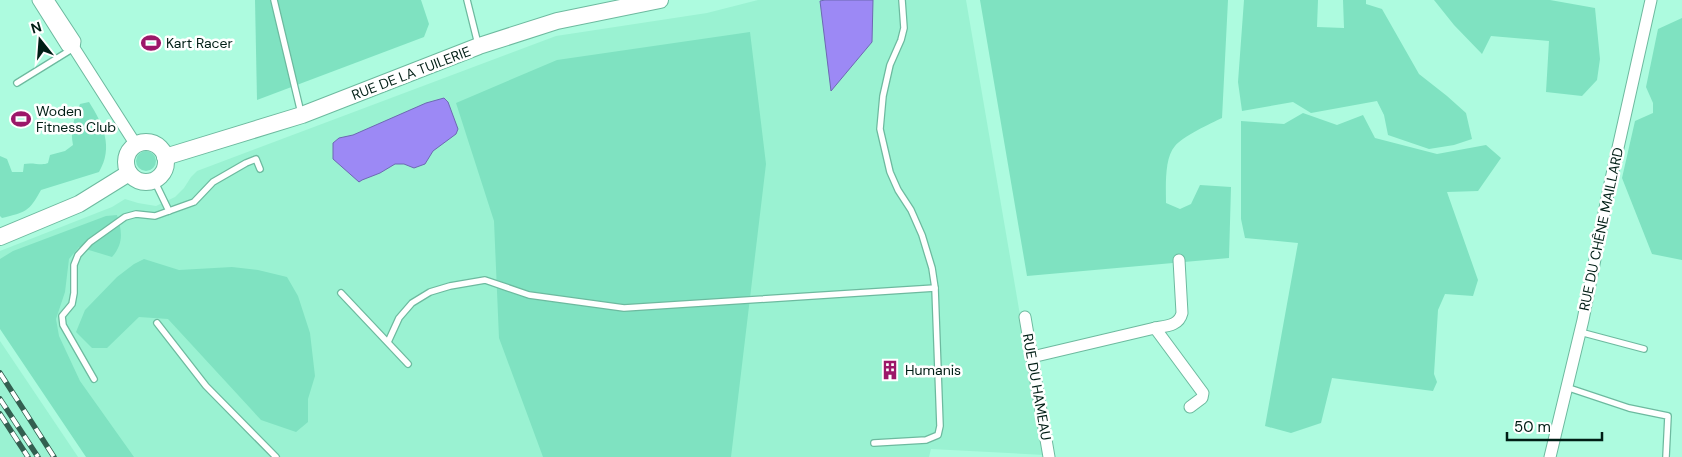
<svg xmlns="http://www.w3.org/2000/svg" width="1682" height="457" viewBox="0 0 1682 457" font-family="'DM Sans',sans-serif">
<rect width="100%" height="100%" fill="#adfbdf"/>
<g fill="#9af2d2">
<polygon points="758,0 966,0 1044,455 931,449 929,457 101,457 0,300 0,251 112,207 125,199 138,203 156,206 175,197 184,188 191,177 197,171 556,36 707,13"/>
<polygon points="0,341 78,457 0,457"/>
</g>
<g fill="#7fe2c1">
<polygon points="255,0 421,0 429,24 424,37 257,100"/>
<path d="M980,0H1228L1222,118C1211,123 1182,137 1175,146C1164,158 1166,188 1166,203L1180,209L1191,204L1200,185L1231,187L1229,258L1027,276Z"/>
<polygon points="1244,0 1318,0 1317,27 1344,28 1343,0 1366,0 1366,4 1382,9 1419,74 1447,96 1466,113 1472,139 1454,145 1429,149 1388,135 1384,115 1377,101 1311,113 1293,102 1242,111 1238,82"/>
<polygon points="1434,0 1550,0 1595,8 1600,59 1597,80 1582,96 1546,92 1549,41 1491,36 1482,54 1454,25"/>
<polygon points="1682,18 1682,260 1652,254 1622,178 1635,121 1653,113 1653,103 1646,87 1658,29"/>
<polygon points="750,32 766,164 731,457 543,457 499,338 494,221 456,103 557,60"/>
<path d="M89,102C103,124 114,147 99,172L41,190C29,212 26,212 2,218L0,216V156L7,159L12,172H23L24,164C33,162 42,166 48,163L50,155L65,151L73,145C70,130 74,118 80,104Z"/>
<polygon points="1303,113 1337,125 1363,115 1375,138 1437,154 1486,145 1501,158 1478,191 1447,192 1478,280 1473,296 1445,294 1438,310 1434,374 1437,382 1433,391 1332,378 1321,423 1291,433 1265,426 1298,243 1245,238 1241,219 1241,121 1284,124"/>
<circle cx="146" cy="161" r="10"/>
<path d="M117,215C122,231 124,243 112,257L79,247L69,259L65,292L56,319L59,336L80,381L134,457H86L0,329V259L13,251L106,216Z"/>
<polygon points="144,259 179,270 232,267 258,270 287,277 298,296 310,333 315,376 308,399 308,422 296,432 261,420 168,319 139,317 107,348 92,348 76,332 85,310 117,277 134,264"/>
</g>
<g fill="#9c89f5" stroke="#6d69b2">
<polygon points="825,0 873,0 872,42 831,91 820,1"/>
<polygon points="444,98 448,102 458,129 456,134 433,151 425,164 414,168 404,164 395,164 380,173 362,180 359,182 333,159 333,143 339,138 353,135 426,103"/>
</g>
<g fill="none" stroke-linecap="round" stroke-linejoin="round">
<defs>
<g id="lane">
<polyline points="274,0 301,113"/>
<polyline points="467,0 478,44"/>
<polyline points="17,83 72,49"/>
<polyline points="154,180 169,211"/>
<polyline points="341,293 408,364"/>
<polyline points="157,323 206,386 276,457"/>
<polyline points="1580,332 1644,349"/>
<polyline points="388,342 399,318 412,303 430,292 450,286 485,280 529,295 624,308 935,288"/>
<polyline points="94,379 63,325 62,316 72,304 74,293 74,265 78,255 90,242 125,217 136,214 155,216 194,202 213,182 246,163 256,159 260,169"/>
<polyline points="1566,387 1629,408 1668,416 1666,457"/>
<polyline points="874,443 926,440 938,435 940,426 935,288 932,268 922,235 911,210 898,190 890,172 880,129 883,96 890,65 901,40 904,28 902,0"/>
</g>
<g id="street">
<polyline points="38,0 67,46 74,48"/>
<polyline points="48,0 75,41 74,48 136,145"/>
<polyline points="1025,317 1049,457"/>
<path d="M1155,328C1166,326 1179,326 1182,313L1179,260"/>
<polyline points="1032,357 1155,328 1203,393 1202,398 1190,407"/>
<polyline points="1550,457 1583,320 1609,188 1651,0"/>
</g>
<g id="secondary">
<circle cx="146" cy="162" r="20"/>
<polyline points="165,157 302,115 479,46 557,21 660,0"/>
<polyline points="0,237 79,204 129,173"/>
</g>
</defs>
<use href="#lane" stroke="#6dba9f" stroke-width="8"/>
<use href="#street" stroke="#6dba9f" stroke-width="13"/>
<use href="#secondary" stroke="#6dba9f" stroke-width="18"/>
<use href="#lane" stroke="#fff" stroke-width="5.5"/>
<use href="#street" stroke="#fff" stroke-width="11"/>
<use href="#secondary" stroke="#fff" stroke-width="16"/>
<defs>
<g id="rail">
<polyline points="0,373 54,457"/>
<polyline points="0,399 38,457"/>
<polyline points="0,414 28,457"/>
</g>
</defs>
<use href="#rail" stroke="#335f50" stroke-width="5.5"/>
<use href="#rail" stroke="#fff" stroke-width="4" stroke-dasharray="11" stroke-linecap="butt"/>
</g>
<defs>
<symbol id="stadium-bare" viewBox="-9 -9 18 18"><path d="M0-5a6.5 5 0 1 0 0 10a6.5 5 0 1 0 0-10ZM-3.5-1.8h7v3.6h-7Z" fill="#9c1769" stroke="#fff" stroke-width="2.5" paint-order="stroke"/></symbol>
<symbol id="building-bare" viewBox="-9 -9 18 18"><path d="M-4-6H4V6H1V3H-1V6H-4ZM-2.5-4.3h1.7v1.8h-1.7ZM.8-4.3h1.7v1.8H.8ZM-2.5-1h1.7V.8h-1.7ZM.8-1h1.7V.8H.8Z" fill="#9c1769" stroke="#fff" stroke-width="2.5" paint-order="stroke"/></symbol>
</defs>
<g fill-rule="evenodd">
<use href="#stadium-bare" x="137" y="29" width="28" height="28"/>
<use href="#stadium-bare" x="7" y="105" width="28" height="28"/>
<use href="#building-bare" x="876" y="356" width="28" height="28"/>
</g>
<g text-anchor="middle" stroke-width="5" stroke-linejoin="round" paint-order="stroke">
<g font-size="14" fill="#001e15" stroke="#fff" text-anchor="start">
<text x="166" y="48">Kart Racer</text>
<text x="36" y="116">Woden<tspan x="36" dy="16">Fitness Club</tspan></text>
<text x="905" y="375">Humanis</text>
</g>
<g font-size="14" fill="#001e15" stroke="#fff">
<text transform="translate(411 73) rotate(-21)" y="5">RUE DE LA TUILERIE</text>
<text transform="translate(1601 229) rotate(-78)" y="5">RUE DU CHÊNE MAILLARD</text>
<text transform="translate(1037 387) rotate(80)" y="5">RUE DU HAMEAU</text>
</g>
</g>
<g transform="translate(40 40) rotate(343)" stroke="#ffffff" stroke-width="4" paint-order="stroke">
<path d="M0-4L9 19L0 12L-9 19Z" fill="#001e15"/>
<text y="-8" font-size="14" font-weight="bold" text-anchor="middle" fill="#001e15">N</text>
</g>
<path d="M1507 432v8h95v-8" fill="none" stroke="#001e15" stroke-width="2.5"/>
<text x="1514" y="432" font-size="15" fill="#001e15" stroke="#ffffff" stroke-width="4" paint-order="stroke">50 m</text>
</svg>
